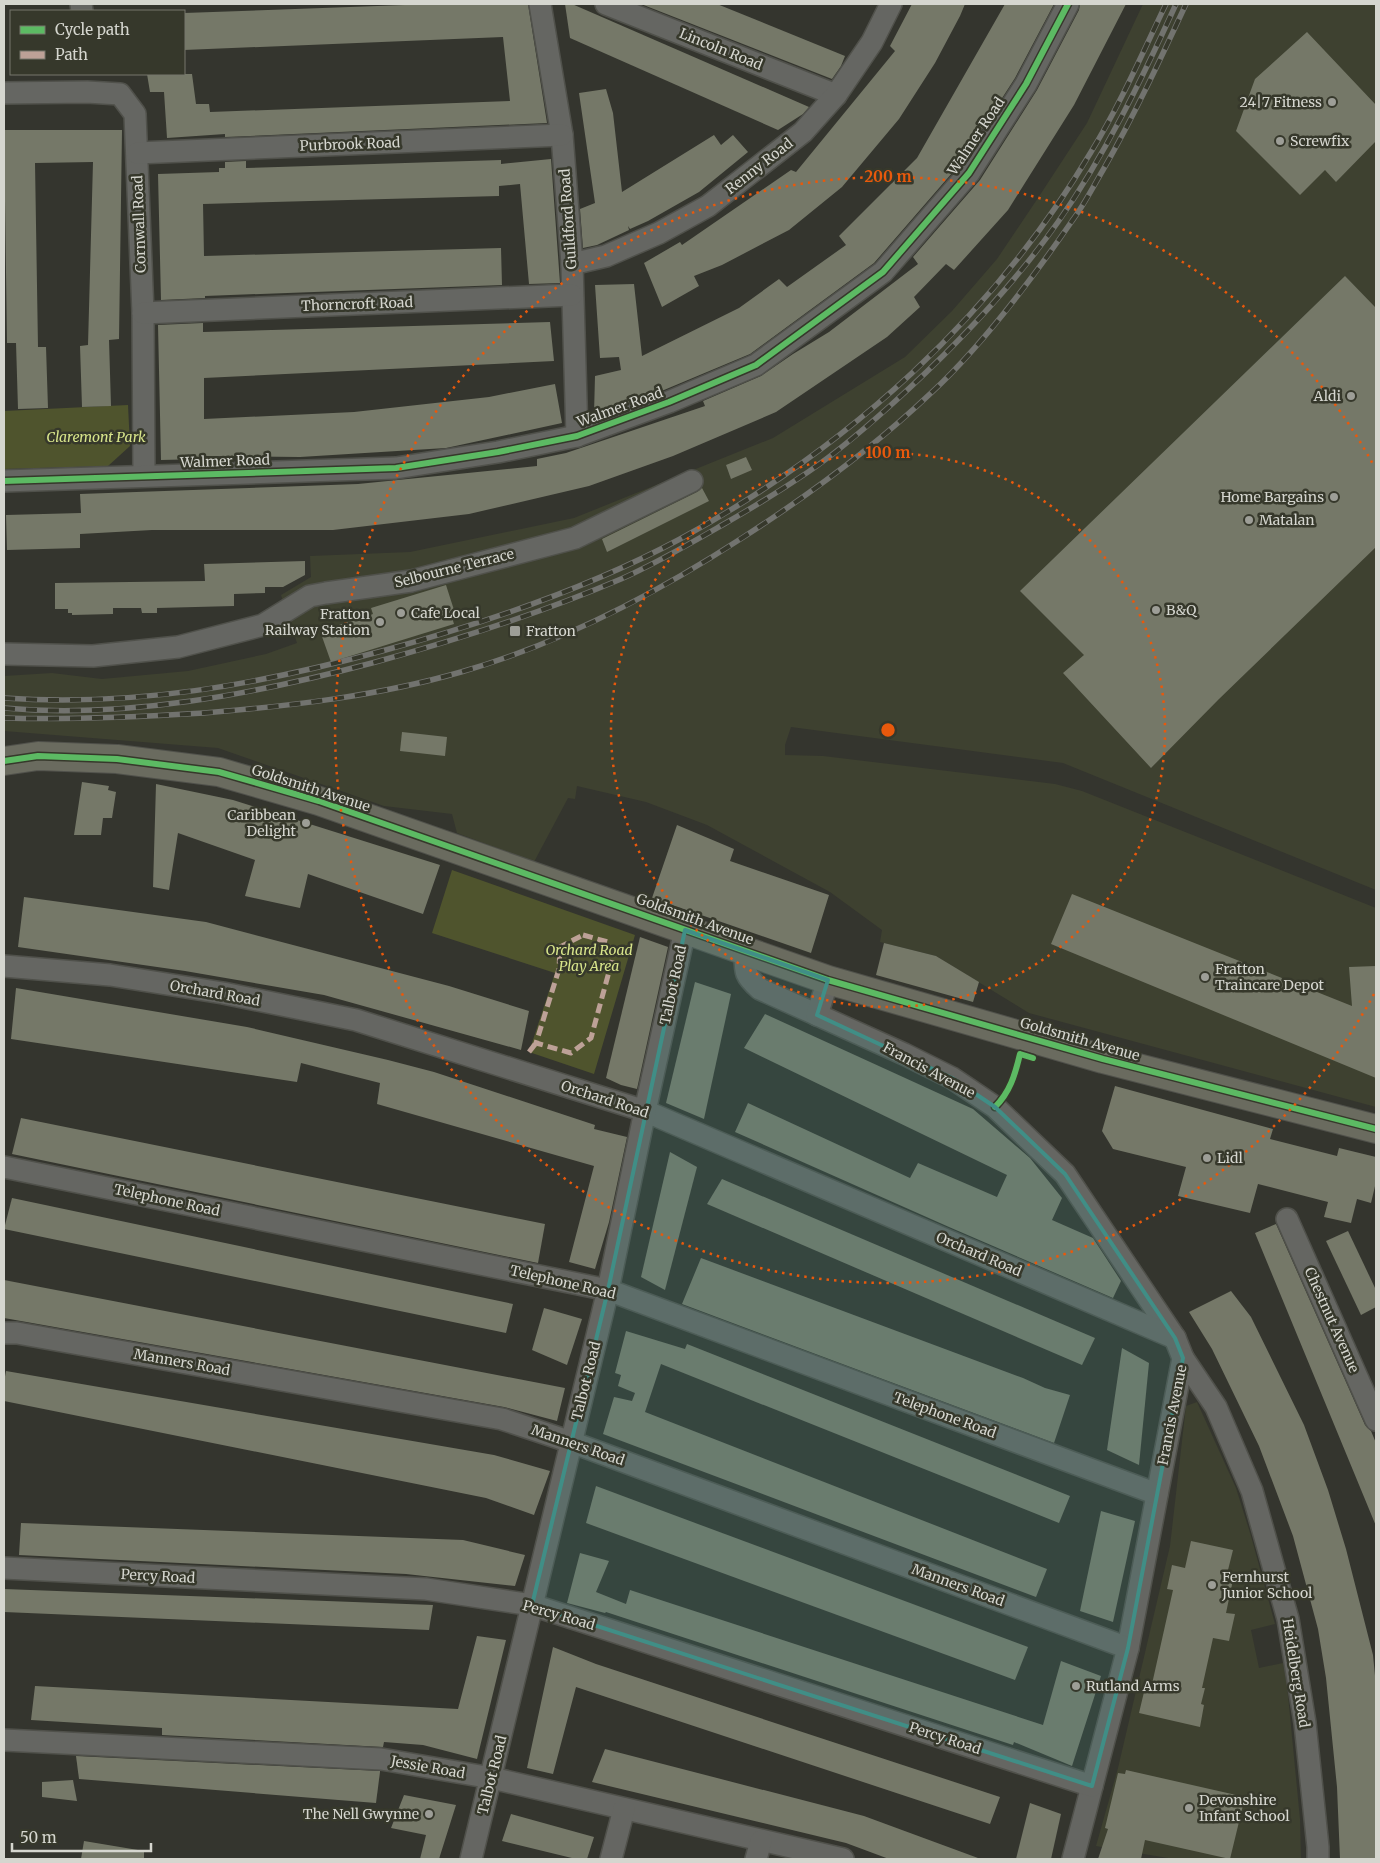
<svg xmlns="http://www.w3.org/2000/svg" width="1380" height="1863" viewBox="0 0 1380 1863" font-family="Merriweather,serif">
<rect width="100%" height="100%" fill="#34352e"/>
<g fill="#3e4130">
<polygon points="1143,4 1376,4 1376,890 1063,763 791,727 785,745 785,755 823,756 1055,784 1082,791 1376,908 1376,1107 1029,1013 936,956 880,942 882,930 830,892 707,825 646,802 577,786 575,799 568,798 534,862 457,833 452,814 384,806 218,748 4,731 4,676 52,673 102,679 188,671 266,654 297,643 281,595 311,577 310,556 410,552 574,518 773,438 905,357 952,311 997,259 1036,201 1087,123"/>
<polygon points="1197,1402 1236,1488 1251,1536 1275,1624 1251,1630 1259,1668 1283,1663 1287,1685 1300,1819 1301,1859 1174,1859 1096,1846 1118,1768 1170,1546 1186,1406"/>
</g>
<g fill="#4f542d">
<polygon points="128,405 130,446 108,466 4,469 4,411"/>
<polygon points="452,870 635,935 594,1074 529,1052 555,973 432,933"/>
</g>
<g fill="#757868">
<polygon points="432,4 528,4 547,123 225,137 225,134 167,138 164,92 150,92 147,74 192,74 196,104 209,104 210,112 510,101 503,37 184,50 184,13"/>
<polygon points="565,4 572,4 809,107 803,114 778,130 570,38"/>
<polygon points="641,4 717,4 845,56 841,66 832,79"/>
<polygon points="912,4 965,4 960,16 935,63 899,119 842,187 789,230 722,265 694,276 699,286 662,307 644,263 680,242 682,245 791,170 796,172 895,51 890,46"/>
<polygon points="1005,4 1054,4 1015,78 959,165 874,263 750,354 664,390 631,403 594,414 595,376 621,370 619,357 600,358 595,285 634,284 642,356 739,308 779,279 787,287 846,245 839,236 917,158"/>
<polygon points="1080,4 1126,4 1074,105 1008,210 954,270 946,264 914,297 920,307 887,337 776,412 673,456 589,486 469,514 333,530 152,530 80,534 80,548 7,550 6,515 81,513 80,494 358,484 537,466 537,459 566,453 705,406 703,401 761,376 793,354 829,332 918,264 913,257 980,180 1037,90 1079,10"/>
<polygon points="1307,32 1376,105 1376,141 1336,182 1325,170 1300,195 1236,131 1255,79"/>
<polygon points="606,89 613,113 622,192 714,135 721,145 733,135 748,152 699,192 648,221 630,229 628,226 629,230 597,245 583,248 580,209 595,203 579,93"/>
<polygon points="4,130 122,130 119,339 109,340 111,406 82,407 80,346 88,345 93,162 35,163 38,347 46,347 48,408 18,409 16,343 7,343"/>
<polygon points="551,159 560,283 529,284 520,184 499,186 499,196 203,204 204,256 501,248 502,285 205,296 205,298 161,300 158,174 219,172 219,168 225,168 225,162 246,161 246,168 501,160 501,164"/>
<polygon points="1345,276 1376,308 1376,547 1219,699 1151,768 1063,673 1084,655 1020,591"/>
<polygon points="550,322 554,361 204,378 204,419 354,412 489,397 555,384 562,423 446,448 300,457 205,456 205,459 161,460 158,325 203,323 203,332"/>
<polygon points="746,457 752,470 731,479 726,465"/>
<polygon points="702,488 709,501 607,552 602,539 697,492"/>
<polygon points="305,561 305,575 283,587 265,587 265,593 234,594 234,606 157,608 157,613 142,613 141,608 113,608 113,614 72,615 72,613 68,613 68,609 55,609 55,583 205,581 204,564"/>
<polygon points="446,585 454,610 450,611 454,624 331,662 320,631 373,614 371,608"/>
<polygon points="402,732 447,737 445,756 400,751"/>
<polygon points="82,782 109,786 108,790 116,792 112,818 103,818 101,835 74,835"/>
<polygon points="156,784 233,800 440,865 423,914 308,874 300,908 245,896 255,860 178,833 169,890 153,887"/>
<polygon points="677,825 734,849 730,861 829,895 811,953 652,898"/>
<polygon points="1072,894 1352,1006 1349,967 1376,966 1376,1078 1051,944"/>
<polygon points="24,897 206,922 449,986 529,1011 521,1050 324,995 185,971 18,947"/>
<polygon points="640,937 668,947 637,1089 621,1085 606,1078"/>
<polygon points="884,943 936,956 979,982 973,1002 876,975"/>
<polygon points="695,982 731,994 704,1119 666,1103"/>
<polygon points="16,988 247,1027 388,1060 434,1072 595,1125 594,1129 627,1137 609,1222 595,1269 569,1262 594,1166 377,1104 380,1083 301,1063 297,1082 11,1039"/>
<polygon points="765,1014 973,1109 1030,1158 1062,1198 1052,1220 1093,1238 1121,1281 1113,1298 949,1227 735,1132 748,1103 910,1178 918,1163 997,1197 1007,1175 744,1048"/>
<polygon points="1115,1086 1273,1129 1270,1139 1337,1156 1339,1148 1376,1157 1376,1182 1371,1203 1357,1199 1351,1223 1324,1217 1328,1202 1258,1184 1250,1213 1178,1196 1186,1167 1113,1149 1102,1131"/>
<polygon points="21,1118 545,1224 538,1263 12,1154"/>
<polygon points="670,1152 697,1167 665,1290 641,1277"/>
<polygon points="722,1179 1095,1338 1082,1365 707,1204"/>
<polygon points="12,1198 513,1304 506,1333 4,1229"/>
<polygon points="1276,1224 1365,1425 1371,1431 1376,1443 1376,1526 1255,1233"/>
<polygon points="1348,1231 1376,1290 1376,1307 1361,1315 1326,1241"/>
<polygon points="701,1258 1023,1378 1045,1388 1070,1395 1054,1443 682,1304"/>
<polygon points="4,1280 565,1388 557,1421 504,1407 4,1318"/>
<polygon points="1231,1291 1251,1317 1304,1425 1328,1490 1346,1549 1373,1655 1376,1686 1376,1859 1340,1859 1337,1787 1326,1678 1318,1629 1293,1536 1259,1446 1212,1349 1189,1312"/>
<polygon points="544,1308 582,1319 567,1365 532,1350"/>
<polygon points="626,1331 685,1349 687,1344 1070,1496 1059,1523 661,1364 645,1412 1047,1569 1036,1597 603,1434 614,1397 632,1401 635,1393 618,1386 621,1375 615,1373"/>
<polygon points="1122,1348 1149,1363 1139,1465 1107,1450"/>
<polygon points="6,1371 494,1455 550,1471 534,1515 486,1498 4,1401 4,1382"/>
<polygon points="596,1486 1028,1647 1015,1680 586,1523"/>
<polygon points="1101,1511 1135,1521 1113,1622 1080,1611"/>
<polygon points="21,1523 463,1540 525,1555 515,1586 406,1574 19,1555"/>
<polygon points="1191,1541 1233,1550 1226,1578 1233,1580 1226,1613 1235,1614 1229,1641 1213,1638 1202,1688 1205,1688 1201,1704 1204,1705 1200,1727 1139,1713 1144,1692 1150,1693 1173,1590 1167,1589 1172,1565 1185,1568"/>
<polygon points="580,1553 609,1561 596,1592 626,1604 630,1590 1043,1725 1061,1661 1101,1676 1072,1766 1014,1742 1013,1745 606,1612 605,1613 567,1603"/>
<polygon points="4,1589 433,1605 429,1630 4,1612"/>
<polygon points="477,1636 506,1640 477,1759 423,1745 384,1742 383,1747 162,1735 162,1728 31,1720 35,1686 458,1709"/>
<polygon points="553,1647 596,1664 1000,1797 990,1824 576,1687 553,1774 527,1768"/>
<polygon points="605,1749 864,1816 978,1858 978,1859 889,1859 846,1843 592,1782"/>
<polygon points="76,1756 380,1771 380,1772 376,1803 79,1779"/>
<polygon points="1126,1770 1245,1797 1230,1859 1145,1840 1141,1859 1098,1859 1108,1829 1105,1828 1118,1773 1125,1774"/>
<polygon points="73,1780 77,1801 42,1797 42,1782"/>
<polygon points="404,1795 456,1805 439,1859 420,1859 426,1835 391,1828"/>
<polygon points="1030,1803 1061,1814 1051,1859 1016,1859"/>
<polygon points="511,1814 594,1837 587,1859 576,1859 502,1841"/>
<polygon points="84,1841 144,1851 144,1859 81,1859"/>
</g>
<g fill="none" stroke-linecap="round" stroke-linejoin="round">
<defs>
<g id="street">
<polyline points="81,4 82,11"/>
<polyline points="540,4 562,135 572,264 577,436"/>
<polyline points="606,4 836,95"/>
<polyline points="4,93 87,92 120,94 135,114 143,313 144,476"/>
<polyline points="137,153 562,135"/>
<polyline points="572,264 606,256 659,233 708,206 803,132 836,95 872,42 891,4"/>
<polyline points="143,313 572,295"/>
<polyline points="4,481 396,468 498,452 577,436 669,402 756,365 883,272 969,173 1026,84 1068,4"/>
<polyline points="4,654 93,656 178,647 263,625 310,596 326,593 411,581 575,538 692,481"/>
<path d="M745,951C745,972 744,975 760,989L904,1054L952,1078L995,1107L1065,1174L1175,1338L1183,1358L1128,1648L1073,1859"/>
<polyline points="4,966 110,975 223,993 356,1020 645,1111 1175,1338"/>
<polyline points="817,1015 828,980"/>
<polyline points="4,1167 608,1290 1157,1494"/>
<polyline points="1287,1219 1376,1420"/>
<polyline points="4,1333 17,1333 502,1419 571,1442 1128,1648"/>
<polyline points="1183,1358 1216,1407 1252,1491 1288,1619 1305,1723 1318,1847 1318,1859"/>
<polyline points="4,1568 426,1589 532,1605 1092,1786"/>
<polyline points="4,1740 381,1759 492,1778 843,1859"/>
<polyline points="471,1859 608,1290 645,1111 685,930"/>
<polyline points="611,1859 624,1809"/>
<polyline points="756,1859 761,1841"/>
</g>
<polyline id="primary" points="4,761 38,756 117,759 219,772 319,801 828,980 1103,1059 1376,1129"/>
</defs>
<use href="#street" stroke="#50514b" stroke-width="24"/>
<use href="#primary" stroke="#50514b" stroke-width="30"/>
<use href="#street" stroke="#656662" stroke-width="21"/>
<use href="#primary" stroke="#6a6b5f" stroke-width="28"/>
<defs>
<g id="rail">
<path d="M4,698C135,707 256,685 382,651C482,624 589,588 680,539C848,448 993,317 1091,152C1120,105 1142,54 1166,4"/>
<path d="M4,708C125,719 255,694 372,663C457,640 541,613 621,579C657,563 691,543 724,524C750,509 775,494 799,478C832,457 862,431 891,405C952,350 1010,290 1058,222C1105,155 1142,79 1176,4"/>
<path d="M4,718C71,720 137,717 204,713C291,706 378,696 461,672C562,643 654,595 742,538C809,495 873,448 931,393C983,345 1032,279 1072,221C1084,205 1093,187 1103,170C1134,116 1160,60 1186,4"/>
</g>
</defs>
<use href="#rail" stroke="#72736f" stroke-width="5.5"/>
<use href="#rail" stroke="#36382b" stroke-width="4" stroke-dasharray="11" stroke-linecap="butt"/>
<g stroke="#bda197" stroke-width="5" stroke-dasharray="10 5" stroke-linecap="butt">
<polygon points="583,935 608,942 613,957 591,1038 571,1053 536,1043 559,969 560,947"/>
<polyline points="529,1052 536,1043"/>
</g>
<defs>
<g id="cycleway">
<polyline points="4,481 396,468 498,452 577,436 669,402 756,365 883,272 969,173 1026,84 1068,4"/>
<polyline points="4,761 38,756 117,759 219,772 319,801 828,980 1103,1059 1376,1129"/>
<path d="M995,1107C1010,1092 1015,1075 1020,1054L1033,1058"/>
</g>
</defs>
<use href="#cycleway" stroke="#36382b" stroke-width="9"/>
<use href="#cycleway" stroke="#5cba63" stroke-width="6"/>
</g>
<path fill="#408e86" fill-opacity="0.2" stroke="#408e86" stroke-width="4" stroke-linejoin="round" d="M685,930L828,980L817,1015L952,1078L995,1107L1065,1174L1175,1338L1183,1358L1128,1648L1092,1786L532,1605L608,1290Z"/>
<g fill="none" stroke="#e8590c" stroke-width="2.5" stroke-dasharray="2.5 5">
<circle cx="888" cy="730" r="277"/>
<path d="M1374 994A553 553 0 1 1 1374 466"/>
</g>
<g fill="#9d9e97" stroke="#36382b" stroke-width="2">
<circle cx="1332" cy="102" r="5"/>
<circle cx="1280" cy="141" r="5"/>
<circle cx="1351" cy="396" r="5"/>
<circle cx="1334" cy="497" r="5"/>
<circle cx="1249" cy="520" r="5"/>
<circle cx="1156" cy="610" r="5"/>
<circle cx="401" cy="613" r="5"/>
<circle cx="380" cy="622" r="5"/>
<rect x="509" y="625" width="12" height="12" rx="2.5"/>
<circle cx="306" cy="823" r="5"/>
<circle cx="1205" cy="977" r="5"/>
<circle cx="1207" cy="1158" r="5"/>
<circle cx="1212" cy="1585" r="5"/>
<circle cx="1076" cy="1686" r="5"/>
<circle cx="1189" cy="1808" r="5"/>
<circle cx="429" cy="1814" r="5"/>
</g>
<g text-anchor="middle" stroke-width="5" stroke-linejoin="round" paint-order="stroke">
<g font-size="14" fill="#d5d6cf" stroke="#36382b">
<text transform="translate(721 49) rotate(22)" y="5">Lincoln Road</text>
<text transform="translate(976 136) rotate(-56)" y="5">Walmer Road</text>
<text transform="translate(350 144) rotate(-2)" y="5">Purbrook Road</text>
<text transform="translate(759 166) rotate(-38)" y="5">Renny Road</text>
<text transform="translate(568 219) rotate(-94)" y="5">Guildford Road</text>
<text transform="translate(139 224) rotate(-92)" y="5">Cornwall Road</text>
<text transform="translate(357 304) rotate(-2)" y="5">Thorncroft Road</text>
<text transform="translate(620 407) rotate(-20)" y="5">Walmer Road</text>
<text transform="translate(225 461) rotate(-2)" y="5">Walmer Road</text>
<text transform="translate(454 568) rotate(-14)" y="5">Selbourne Terrace</text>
<text transform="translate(311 788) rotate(18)" y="5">Goldsmith Avenue</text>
<text transform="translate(695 919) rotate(20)" y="5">Goldsmith Avenue</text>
<text transform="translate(673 985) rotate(-78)" y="5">Talbot Road</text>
<text transform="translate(215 993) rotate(10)" y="5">Orchard Road</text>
<text transform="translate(1080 1039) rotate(16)" y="5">Goldsmith Avenue</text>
<text transform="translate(929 1070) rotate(28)" y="5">Francis Avenue</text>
<text transform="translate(605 1099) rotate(18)" y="5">Orchard Road</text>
<text transform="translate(167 1200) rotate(12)" y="5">Telephone Road</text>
<text transform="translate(979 1254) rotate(23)" y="5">Orchard Road</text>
<text transform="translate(563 1282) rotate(13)" y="5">Telephone Road</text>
<text transform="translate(1332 1320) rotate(66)" y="5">Chestnut Avenue</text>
<text transform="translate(182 1362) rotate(10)" y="5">Manners Road</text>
<text transform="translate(586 1381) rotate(-76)" y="5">Talbot Road</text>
<text transform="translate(945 1415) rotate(20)" y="5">Telephone Road</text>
<text transform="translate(1172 1415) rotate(-79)" y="5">Francis Avenue</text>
<text transform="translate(578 1445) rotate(19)" y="5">Manners Road</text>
<text transform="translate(158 1576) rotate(3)" y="5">Percy Road</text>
<text transform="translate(958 1585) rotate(20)" y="5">Manners Road</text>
<text transform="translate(559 1615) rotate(16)" y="5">Percy Road</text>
<text transform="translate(1296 1673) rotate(81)" y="5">Heidelberg Road</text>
<text transform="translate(945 1738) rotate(18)" y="5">Percy Road</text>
<text transform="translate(428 1767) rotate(10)" y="5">Jessie Road</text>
<text transform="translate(492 1775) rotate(-76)" y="5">Talbot Road</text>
</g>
<g font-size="14" fill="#d5d6cf" stroke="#36382b" text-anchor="start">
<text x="1322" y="107" text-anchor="end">24|7 Fitness</text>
<text x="1290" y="146">Screwfix</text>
<text x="1341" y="401" text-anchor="end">Aldi</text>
<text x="1324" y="502" text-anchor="end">Home Bargains</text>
<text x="1259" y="525">Matalan</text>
<text x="1166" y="615">B&amp;Q</text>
<text x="411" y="618">Cafe Local</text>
<text x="370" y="619" text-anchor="end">Fratton<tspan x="370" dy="16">Railway Station</tspan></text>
<text x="526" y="636">Fratton</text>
<text x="296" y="820" text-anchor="end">Caribbean<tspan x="296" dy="16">Delight</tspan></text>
<text x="1215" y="974">Fratton<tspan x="1215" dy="16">Traincare Depot</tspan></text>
<text x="1217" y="1163">Lidl</text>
<text x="1222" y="1582">Fernhurst<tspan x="1222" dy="16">Junior School</tspan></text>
<text x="1086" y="1691">Rutland Arms</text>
<text x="1199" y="1805">Devonshire<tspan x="1199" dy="16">Infant School</tspan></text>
<text x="419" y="1819" text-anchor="end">The Nell Gwynne</text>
</g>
<g font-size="14" font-style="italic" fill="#d8e58b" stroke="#36382b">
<text x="96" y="442">Claremont Park</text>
<text x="589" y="955">Orchard Road<tspan x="589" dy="16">Play Area</tspan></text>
</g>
</g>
<circle cx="888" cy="730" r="8" fill="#e8590c" stroke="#36382b" stroke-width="2.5"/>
<g font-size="15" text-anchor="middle" font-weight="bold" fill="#e8590c" stroke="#36382b" stroke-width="5" stroke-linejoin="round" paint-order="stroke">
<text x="888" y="182">200 m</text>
<text x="888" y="458">100 m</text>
</g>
<rect width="1380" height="1863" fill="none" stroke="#d5d6cf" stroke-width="10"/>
<rect x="10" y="10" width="175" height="65" fill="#36382b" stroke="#76776d"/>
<rect x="20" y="26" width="25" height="8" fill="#5cba63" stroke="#76776d"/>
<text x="55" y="35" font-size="15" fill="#d5d6cf">Cycle path</text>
<rect x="20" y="51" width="25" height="8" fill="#bda197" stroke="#76776d"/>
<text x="55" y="60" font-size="15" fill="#d5d6cf">Path</text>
<path d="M12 1843v8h139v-8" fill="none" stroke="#d5d6cf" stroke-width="2.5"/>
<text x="20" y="1843" font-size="15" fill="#d5d6cf" stroke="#36382b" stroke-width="4" paint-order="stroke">50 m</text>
</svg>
